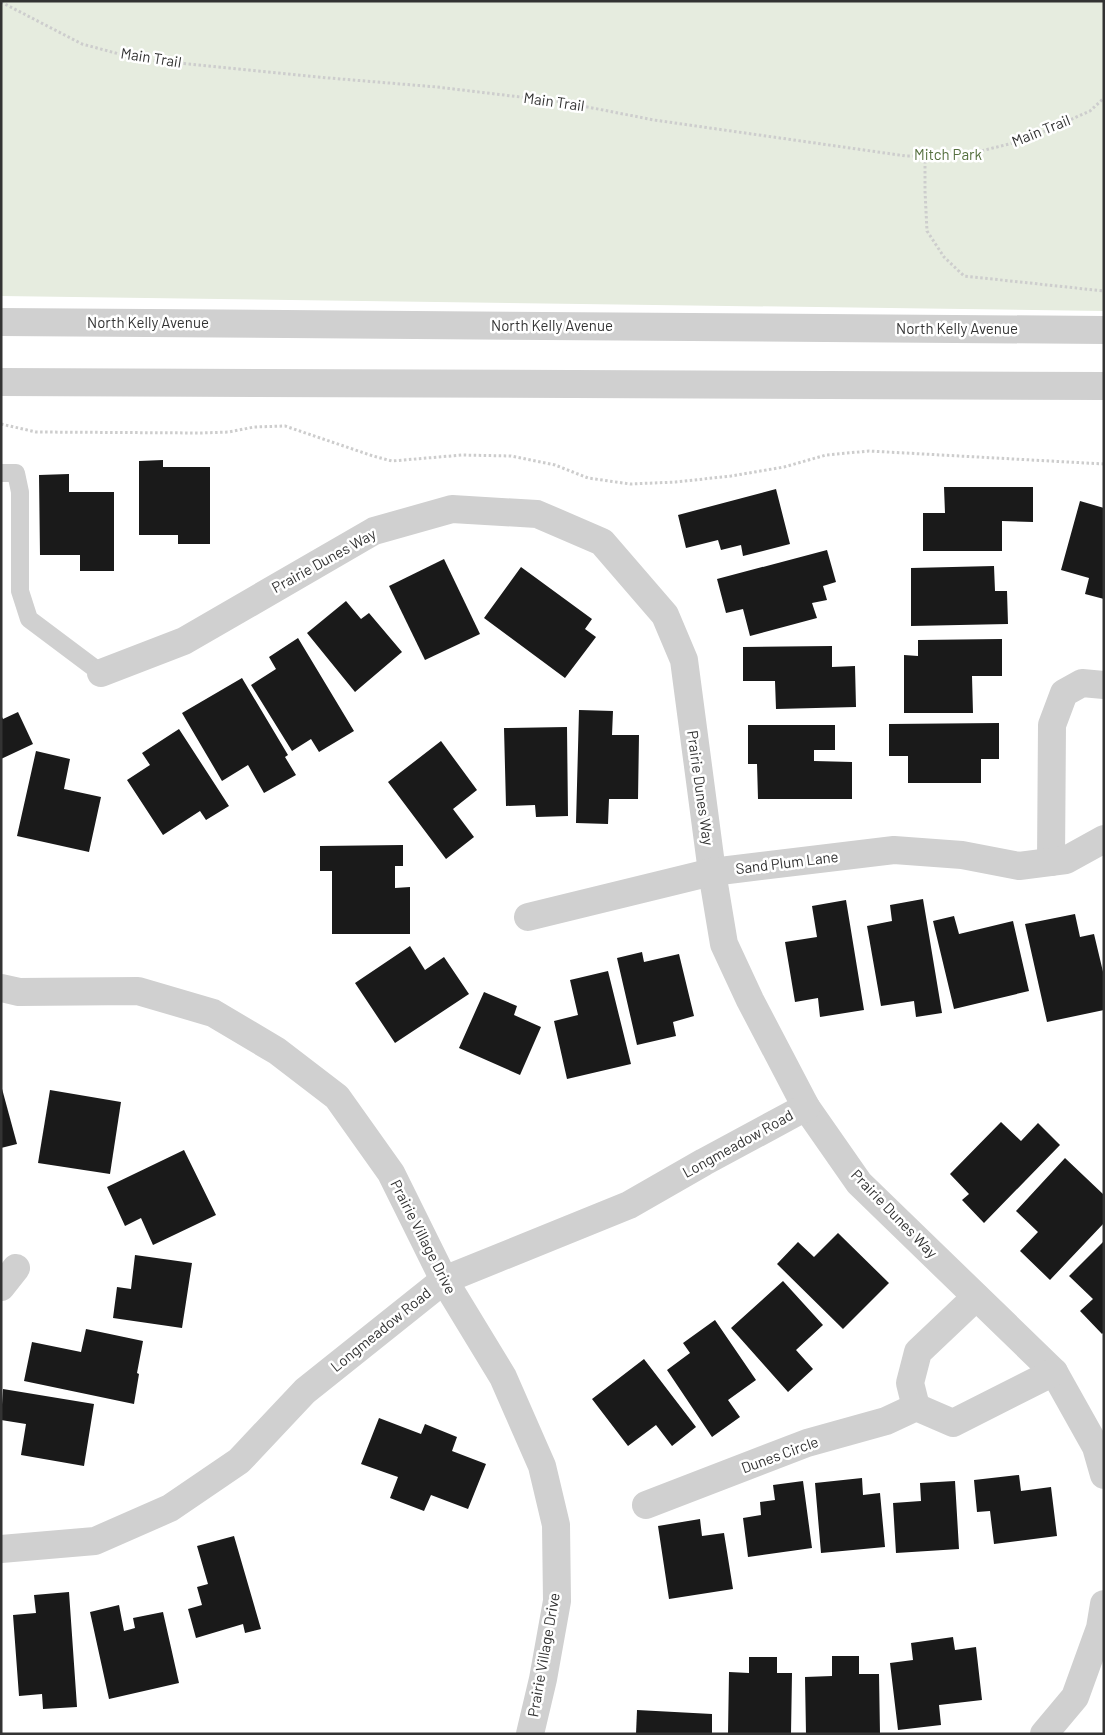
<svg xmlns="http://www.w3.org/2000/svg" width="1105" height="1735" viewBox="0 0 1105 1735" font-family="Barlow,sans-serif">
<rect width="100%" height="100%" fill="#fff"/>
<polygon fill="#e6ecdf" points="1,1 1104,1 1104,311 1,296"/>
<g fill="#1a1a1a">
<polygon points="163,460 163,467 210,467 210,544 178,544 178,535 139,535 139,461"/>
<polygon points="69,474 69,492 114,492 114,571 80,571 80,555 40,555 39,475"/>
<polygon points="944,487 1033,487 1033,522 1002,521 1002,551 923,551 923,513 945,513"/>
<polygon points="776,489 790,544 743,556 741,545 721,550 718,540 686,548 678,515"/>
<polygon points="1080,501 1104,508 1104,599 1085,594 1089,578 1061,570"/>
<polygon points="827,550 836,582 823,586 827,600 812,603 817,618 750,636 743,609 726,613 717,579"/>
<polygon points="444,559 480,634 425,660 389,586"/>
<polygon points="994,566 995,591 1007,591 1008,624 911,626 911,568"/>
<polygon points="521,567 592,619 585,629 596,637 565,678 484,618"/>
<polygon points="346,601 361,619 369,613 402,652 355,692 307,633"/>
<polygon points="298,638 354,731 319,752 311,739 292,751 251,685 276,669 269,657"/>
<polygon points="1002,639 1002,676 972,676 973,713 904,713 904,655 918,656 918,640"/>
<polygon points="832,646 832,667 855,666 856,707 776,709 775,681 743,681 743,647"/>
<polygon points="242,678 288,755 285,757 296,775 264,793 248,765 222,781 182,713"/>
<polygon points="579,710 613,711 612,735 639,735 638,799 609,799 608,824 576,823"/>
<polygon points="18,712 33,744 1,759 1,715 3,719"/>
<polygon points="999,723 999,759 981,759 981,783 908,783 908,756 889,756 889,724"/>
<polygon points="748,725 835,725 835,750 814,750 814,761 852,762 852,799 758,799 757,764 748,764"/>
<polygon points="567,727 568,816 536,817 535,805 506,806 504,728"/>
<polygon points="179,729 229,806 206,820 200,811 163,835 127,780 150,765 142,753"/>
<polygon points="441,741 477,790 453,809 474,837 446,859 388,782"/>
<polygon points="36,751 70,759 64,789 101,797 89,852 17,836"/>
<polygon points="403,845 403,866 395,866 395,888 410,887 410,934 332,934 332,871 320,871 320,846"/>
<polygon points="923,899 942,1013 916,1017 914,1001 881,1006 867,926 892,921 890,905"/>
<polygon points="846,900 864,1010 820,1017 818,998 795,1002 785,942 817,937 812,906"/>
<polygon points="1075,914 1080,937 1094,934 1104,976 1104,1010 1047,1022 1025,924"/>
<polygon points="954,916 959,934 1013,921 1029,991 954,1009 933,921"/>
<polygon points="410,946 425,970 444,957 469,994 395,1043 355,983"/>
<polygon points="642,952 644,962 679,954 694,1016 673,1022 676,1036 637,1045 617,958"/>
<polygon points="608,971 631,1064 567,1079 554,1021 578,1015 570,980"/>
<polygon points="484,992 517,1006 514,1015 541,1027 520,1075 459,1048"/>
<polygon points="1,1085 17,1144 1,1148"/>
<polygon points="50,1090 121,1102 110,1174 38,1163"/>
<polygon points="1001,1122 1021,1141 1038,1123 1060,1145 984,1223 962,1200 969,1194 950,1174"/>
<polygon points="184,1150 216,1215 153,1245 141,1218 125,1226 107,1187"/>
<polygon points="1065,1158 1104,1195 1104,1223 1050,1280 1020,1251 1038,1232 1016,1211"/>
<polygon points="838,1233 889,1283 843,1329 777,1264 798,1242 814,1257"/>
<polygon points="1104,1241 1104,1332 1102,1334 1080,1311 1093,1299 1069,1276"/>
<polygon points="135,1255 192,1263 182,1328 113,1318 117,1287 131,1289"/>
<polygon points="783,1281 823,1325 796,1350 813,1369 788,1392 731,1328"/>
<polygon points="715,1320 756,1380 728,1400 740,1417 712,1437 667,1370 690,1353 683,1343"/>
<polygon points="86,1329 143,1341 137,1373 139,1374 134,1404 24,1381 32,1342 81,1352"/>
<polygon points="644,1359 696,1427 672,1446 656,1425 628,1446 592,1399"/>
<polygon points="3,1389 94,1404 84,1466 21,1455 26,1424 1,1420"/>
<polygon points="379,1418 421,1434 425,1424 457,1437 452,1451 486,1464 468,1509 431,1495 424,1511 390,1498 398,1477 361,1464"/>
<polygon points="1019,1475 1021,1491 1051,1487 1057,1536 994,1544 990,1511 977,1512 974,1480"/>
<polygon points="862,1478 863,1495 880,1493 885,1547 821,1553 815,1483"/>
<polygon points="803,1481 812,1548 748,1557 743,1518 761,1515 760,1502 775,1500 773,1485"/>
<polygon points="955,1481 959,1549 896,1553 893,1503 921,1501 920,1483"/>
<polygon points="700,1519 702,1536 724,1533 733,1589 669,1599 658,1526"/>
<polygon points="234,1536 261,1629 245,1633 243,1624 196,1638 188,1609 202,1605 197,1587 208,1584 197,1546"/>
<polygon points="69,1592 77,1707 43,1709 42,1694 19,1696 13,1615 36,1613 34,1595"/>
<polygon points="119,1605 124,1631 135,1628 133,1618 163,1612 179,1683 109,1699 90,1612"/>
<polygon points="953,1637 955,1650 976,1647 982,1700 939,1705 941,1725 898,1730 890,1663 913,1660 911,1643"/>
<polygon points="832,1656 859,1656 859,1674 879,1674 880,1734 806,1734 805,1677 832,1676"/>
<polygon points="749,1657 777,1657 777,1673 792,1673 791,1734 728,1734 729,1672 749,1673"/>
<polygon points="637,1710 712,1714 712,1734 636,1734"/>
</g>
<g fill="none" stroke-linecap="round" stroke-linejoin="round">
<g stroke="#cdcdcd" stroke-width="3" stroke-dasharray="2.5 2.5" stroke-linecap="butt">
<polyline points="1,2 82,44 138,59 329,78 437,87 562,102 654,120 906,156 961,156 1025,140 1090,111 1104,98"/>
<polyline points="925,156 925,191 927,231 944,257 964,276 1104,291"/>
<polyline points="1,424 36,432 201,433 229,432 254,427 285,426 373,456 392,461 462,455 511,456 555,465 588,478 630,484 676,482 731,476 784,467 826,455 869,451 1104,464"/>
</g>
<polyline stroke="#d0d0d0" stroke-width="18" points="1,473 16,473 20,492 20,591 29,619 101,673"/>
<g stroke="#d0d0d0" stroke-width="28">
<polyline points="101,673 184,641 374,531 452,509 537,514 602,542 665,615 684,660 712,872 724,944 750,1000 806,1107 859,1183 1054,1372 1096,1447 1104,1475"/>
<polyline points="1051,862 1052,725 1064,693 1082,683 1104,685"/>
<polyline points="528,917 712,872 894,850 962,855 1019,866 1066,860 1104,839"/>
<polyline points="1,988 19,992 138,991 213,1013 277,1051 337,1097 391,1173 444,1280 503,1377 542,1466 556,1525 557,1601 543,1679 530,1734"/>
<polyline points="1,1287 16,1268"/>
<polyline points="916,1407 910,1383 918,1352 976,1297"/>
<polyline points="646,1505 807,1443 886,1421 916,1407 953,1423 1054,1372"/>
<polyline points="1,1549 95,1541 170,1508 239,1461 305,1391 444,1280 629,1205 704,1162 806,1107"/>
<polyline points="1044,1734 1075,1697 1100,1628 1104,1604"/>
</g>
<g stroke="#d0d0d0" stroke-width="28">
<polyline points="1,322 1104,330"/>
<polyline points="1,382 1104,386"/>
</g>
</g>
<g text-anchor="middle" stroke-width="5" stroke-linejoin="round" paint-order="stroke">
<g font-size="15" fill="#333" stroke="#fff">
<text transform="translate(151 58) rotate(9)" y="5">Main Trail</text>
<text transform="translate(554 102) rotate(8)" y="5">Main Trail</text>
<text transform="translate(1041 131) rotate(-22)" y="5">Main Trail</text>
<text x="148" y="328">North Kelly Avenue</text>
<text x="552" y="331">North Kelly Avenue</text>
<text x="957" y="334">North Kelly Avenue</text>
<text transform="translate(324 561) rotate(-29)" y="5">Prairie Dunes Way</text>
<text transform="translate(700 788) rotate(82)" y="5">Prairie Dunes Way</text>
<text transform="translate(787 863) rotate(-7)" y="5">Sand Plum Lane</text>
<text transform="translate(738 1144) rotate(-29)" y="5">Longmeadow Road</text>
<text transform="translate(894 1214) rotate(46)" y="5">Prairie Dunes Way</text>
<text transform="translate(423 1237) rotate(63)" y="5">Prairie Village Drive</text>
<text transform="translate(381 1330) rotate(-39)" y="5">Longmeadow Road</text>
<text transform="translate(780 1455) rotate(-20)" y="5">Dunes Circle</text>
<text transform="translate(544 1655) rotate(-80)" y="5">Prairie Village Drive</text>
</g>
<g font-size="15" fill="#56703f" stroke="#fff">
<text x="948" y="160">Mitch Park</text>
</g>
</g>
<rect width="1105" height="1735" fill="none" stroke="#333333" stroke-width="5"/>
</svg>
